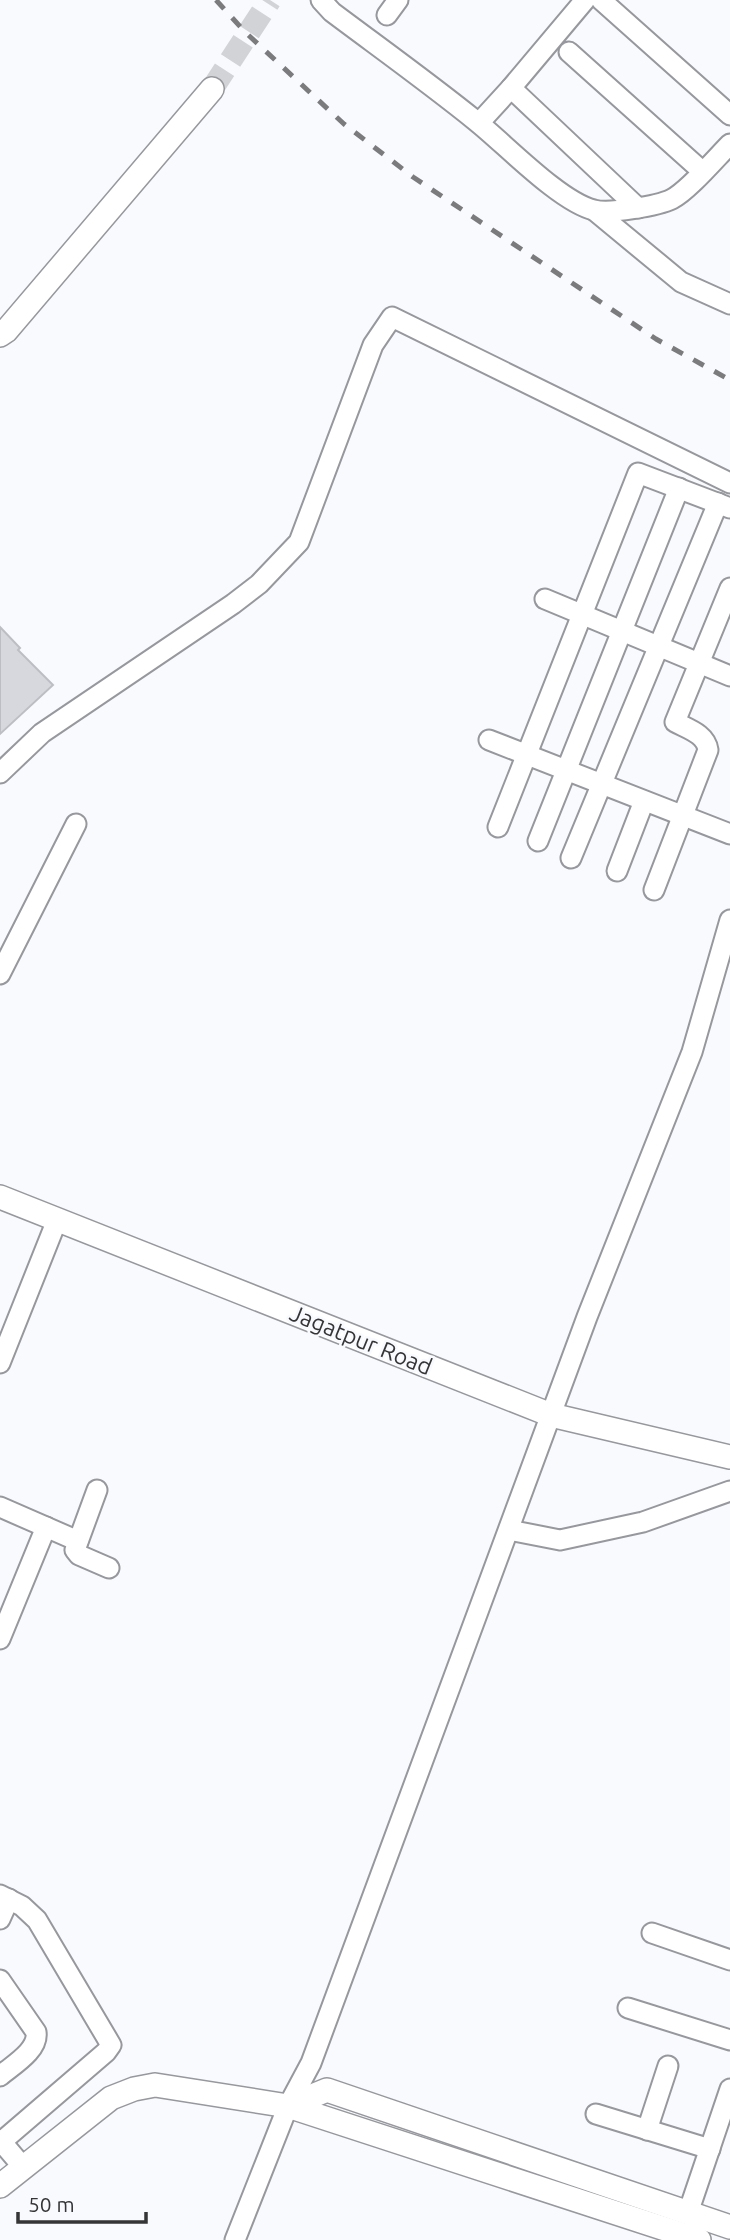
<svg xmlns="http://www.w3.org/2000/svg" width="730" height="2240" viewBox="0 0 730 2240" font-family="Ubuntu,sans-serif">
<rect width="100%" height="100%" fill="#f9fafe"/>
<polygon fill="#d7d8de" stroke="#bdbec4" stroke-width="2" points="0,627 20,648 18,650 53,685 0,734"/>
<g fill="none" stroke-linecap="round" stroke-linejoin="round">
<polyline stroke="#d2d3d6" stroke-width="23" stroke-dasharray="23 11" stroke-linecap="butt" points="212,89 270,0"/>
<defs>
<g id="minor">
<path d="M321,0L332,12C380,48 429,83 476,121C505,144 560,202 594,210C609,214 658,206 672,199C688,191 717,157 730,144"/>
<polyline points="585,0 511,88 638,208"/>
<polyline points="601,0 730,115"/>
<polyline points="387,15 398,0"/>
<polyline points="569,52 703,172"/>
<polyline points="479,123 511,88"/>
<polyline points="595,211 681,282 730,304"/>
<polyline points="545,599 730,676"/>
<polyline points="489,740 730,834"/>
<polyline points="0,773 42,733 233,604 259,584 299,542 373,345 392,317 730,483"/>
<polyline points="498,827 638,473 730,508"/>
<polyline points="538,841 679,488"/>
<polyline points="571,858 718,503"/>
<polyline points="617,871 644,801"/>
<path d="M654,890L708,750C706,734 688,729 675,722L730,588"/>
<polyline points="0,974 76,824"/>
<polyline points="0,1363 57,1220"/>
<polyline points="97,1490 75,1550 79,1555 109,1568"/>
<polyline points="0,1507 78,1541"/>
<polyline points="509,1530 560,1540 643,1522 730,1491"/>
<polyline points="0,1639 46,1527"/>
<polyline points="0,1895 22,1906 37,1920 111,2045 106,2052 0,2143"/>
<polyline points="0,1919 9,1899"/>
<polyline points="652,1933 730,1960"/>
<path d="M0,1980L36,2032C39,2050 13,2065 0,2076"/>
<polyline points="628,2008 730,2040"/>
<polyline points="596,2114 710,2149"/>
<polyline points="647,2130 668,2066"/>
<polyline points="0,2140 23,2167"/>
<polyline points="688,2213 730,2089"/>
<polyline points="235,2240 288,2106 311,2063 587,1317 692,1052 730,920"/>
</g>
<g id="tertiary">
<polyline points="0,335 6,331 212,89"/>
<polyline points="0,1197 551,1415 730,1457"/>
<polyline points="288,2106 327,2090 730,2227"/>
<polyline points="0,2186 111,2098 134,2089 155,2085 288,2106 699,2240"/>
</g>
</defs>
<use href="#minor" stroke="#97989d" stroke-width="23"/>
<use href="#tertiary" stroke="#97989d" stroke-width="26"/>
<use href="#minor" stroke="#fff" stroke-width="19"/>
<use href="#tertiary" stroke="#fff" stroke-width="23"/>
<polyline stroke="#7b7b7e" stroke-width="5" stroke-dasharray="12 12" stroke-linecap="butt" points="216,0 245,32 344,124 413,177 656,339 730,380"/>
</g>
<g text-anchor="middle" stroke-width="5" stroke-linejoin="round" paint-order="stroke">
<g font-size="23" fill="#353537" stroke="#f9fafe">
<text transform="translate(361 1340) rotate(22)" y="8">Jagatpur Road</text>
</g>
</g>
<path d="M18 2212v10h128v-10" fill="none" stroke="#353537" stroke-width="3.5"/>
<text x="28" y="2212" font-size="21" fill="#353537" stroke="#f9fafe" stroke-width="5" paint-order="stroke">50 m</text>
</svg>
